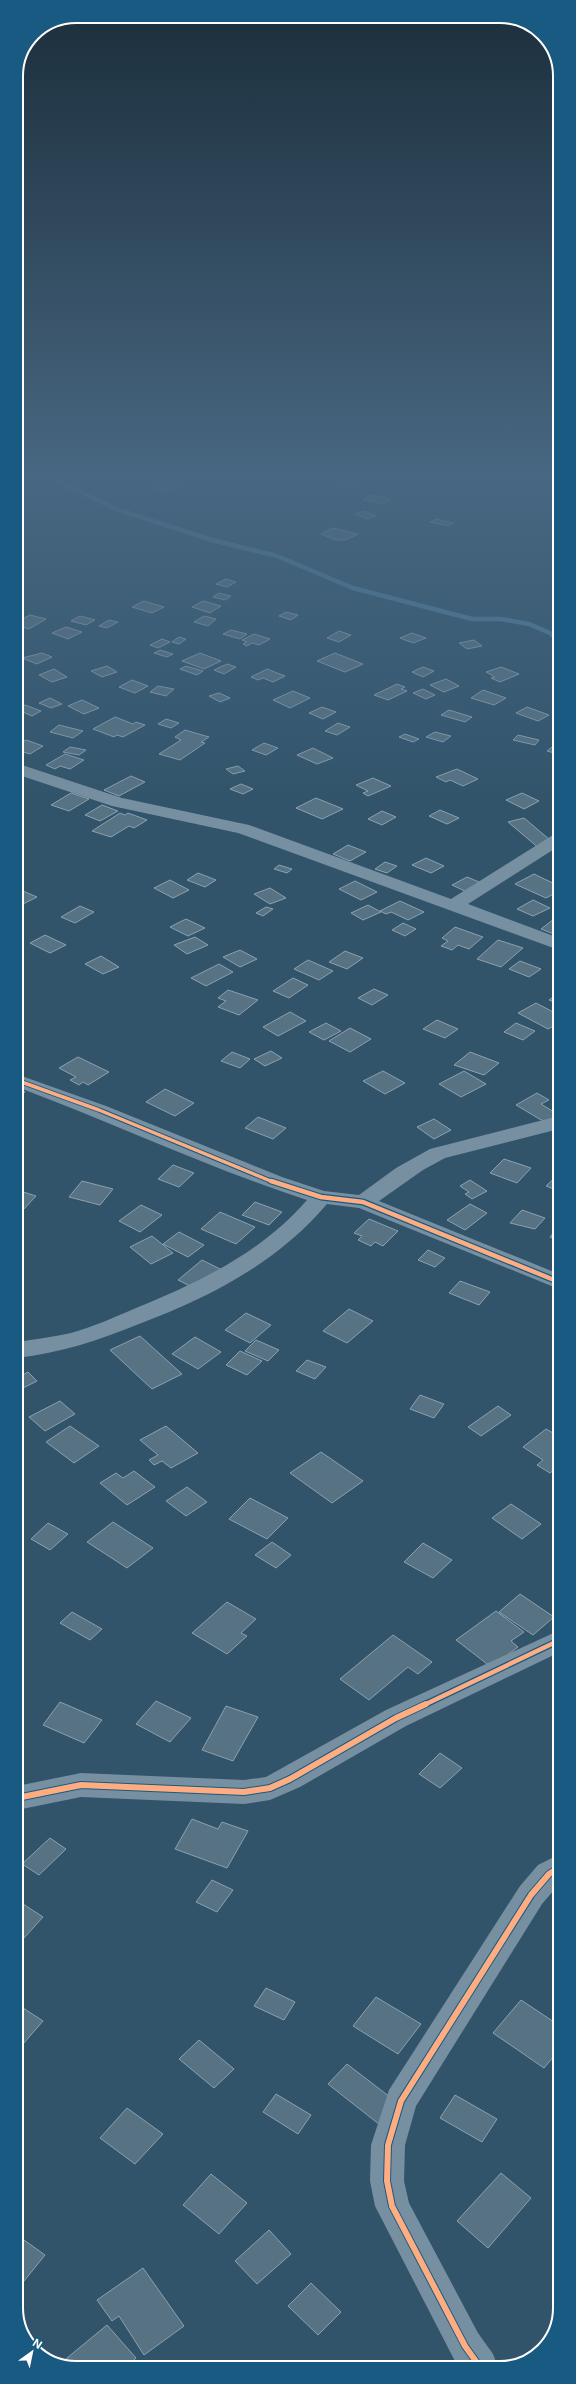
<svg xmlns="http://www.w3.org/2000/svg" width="576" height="2384" viewBox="0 0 576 2384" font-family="Inter,sans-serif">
<rect width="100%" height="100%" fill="#31546b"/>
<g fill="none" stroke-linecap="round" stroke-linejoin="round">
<polyline stroke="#4f7e9a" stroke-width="4.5" points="36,470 116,509 212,540 277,556 353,588 472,619 501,619 529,624 550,633 559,641"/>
</g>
<g fill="#577283" stroke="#8ba1af">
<polygon points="173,480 184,485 166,491 155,487"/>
<polygon points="349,480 360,483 353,488 341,485"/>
<polygon points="370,495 390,499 383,504 363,500"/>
<polygon points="365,511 376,516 367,519 355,514"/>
<polygon points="436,519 453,523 448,526 430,522"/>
<polygon points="332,528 358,534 345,540 336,540 321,534"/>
<polygon points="226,579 236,582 227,587 216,584"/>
<polygon points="219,593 231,596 225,600 213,597"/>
<polygon points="144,601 164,607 152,613 132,607"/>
<polygon points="203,601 221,606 210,613 192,607"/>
<polygon points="286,612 298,615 291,620 279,616"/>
<polygon points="30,615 46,619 29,629 16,625 16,622"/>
<polygon points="80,616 95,620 86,625 71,621"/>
<polygon points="204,616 216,619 208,626 194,622"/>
<polygon points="109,620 118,622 107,628 99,626"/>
<polygon points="66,627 82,632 68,639 52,633"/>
<polygon points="231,630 247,634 240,639 223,634"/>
<polygon points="339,631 351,635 339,642 327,638"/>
<polygon points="412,633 426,638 413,643 400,638"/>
<polygon points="254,634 270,639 259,645 252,643 247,646 243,644 247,642 242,640"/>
<polygon points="179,637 186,639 179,644 172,642"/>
<polygon points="162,639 170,642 158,648 150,645"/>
<polygon points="474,640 482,646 467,649 459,643"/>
<polygon points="160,650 173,654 167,657 154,653"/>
<polygon points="42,653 52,657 37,664 22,658"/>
<polygon points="200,653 221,661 204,669 182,661"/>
<polygon points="335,653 363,664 345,672 317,661"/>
<polygon points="227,664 236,667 224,674 214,670"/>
<polygon points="107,666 117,672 102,677 91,671"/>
<polygon points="186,666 203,671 197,675 180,669"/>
<polygon points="423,667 434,671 423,677 412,672"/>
<polygon points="501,667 519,674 500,682 491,678 495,677 486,672"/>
<polygon points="54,669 67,677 52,682 39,675"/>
<polygon points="267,669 285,676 273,682 263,678 258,680 251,677"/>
<polygon points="446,679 459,686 444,692 430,685"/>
<polygon points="132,680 148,686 135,693 119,687"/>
<polygon points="397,684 405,687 401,689 407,691 388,700 374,695"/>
<polygon points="158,686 174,689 166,696 150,692"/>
<polygon points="423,689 435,695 426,699 413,693"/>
<polygon points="483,690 506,698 494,705 471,698"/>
<polygon points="293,691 310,698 290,708 273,700"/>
<polygon points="219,693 230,698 220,702 209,696"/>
<polygon points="50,698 62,704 51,708 39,703"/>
<polygon points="82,700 99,708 84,714 68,706"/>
<polygon points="25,705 41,711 32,716 16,709"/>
<polygon points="322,707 336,712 323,719 309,713"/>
<polygon points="527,707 549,715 538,721 516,713"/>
<polygon points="449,710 472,717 465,722 441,715"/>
<polygon points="115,717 133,724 136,722 145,725 123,737 117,735 114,737 93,729"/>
<polygon points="166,719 179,723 171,728 158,724"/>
<polygon points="338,723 350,727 337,735 325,731"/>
<polygon points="59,725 83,731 73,738 50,732"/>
<polygon points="185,730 209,737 201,742 205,743 180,760 159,754 181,740 175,737"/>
<polygon points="435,732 451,736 443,742 426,737"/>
<polygon points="405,734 419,739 413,742 399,737"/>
<polygon points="518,735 539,740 535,745 513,740"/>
<polygon points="26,740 43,746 30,754 16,750 16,746"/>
<polygon points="264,743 278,748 266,755 252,750"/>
<polygon points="556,744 559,745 558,754 547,751"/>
<polygon points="70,747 86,750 79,755 63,752"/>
<polygon points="313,748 333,758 317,764 297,755"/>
<polygon points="65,754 84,760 70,769 60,766 55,769 46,765"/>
<polygon points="238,766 245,771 233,774 226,769"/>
<polygon points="457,769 478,779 463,786 450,780 446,782 436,777"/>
<polygon points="131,776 145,782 119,796 104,790"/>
<polygon points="373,778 391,786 368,796 363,793 368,791 356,785"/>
<polygon points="241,784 253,789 243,794 230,789"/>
<polygon points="71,793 89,799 69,811 51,805"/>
<polygon points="522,793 539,801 524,809 506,800"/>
<polygon points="316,798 343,809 322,819 296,808"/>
<polygon points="102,805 118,811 100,821 85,815"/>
<polygon points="440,810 459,818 447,824 429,816"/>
<polygon points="382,811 396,817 382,825 368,819"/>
<polygon points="120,813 125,815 128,813 147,820 134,828 129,826 111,837 92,831"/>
<polygon points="524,818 556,845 540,849 508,822"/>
<polygon points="348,845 366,852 350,861 333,854"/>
<polygon points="426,858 444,866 431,873 412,865"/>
<polygon points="385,862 397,866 387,873 375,869"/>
<polygon points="279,865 292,869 287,873 274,869"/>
<polygon points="198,873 216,880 205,887 187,880"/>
<polygon points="534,874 559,886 559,891 546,898 515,884"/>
<polygon points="467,877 484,884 469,893 452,885"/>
<polygon points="170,880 189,890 173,898 154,888"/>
<polygon points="355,881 377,892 361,900 339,889"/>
<polygon points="16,888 37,897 21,905 16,903"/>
<polygon points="270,888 286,898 270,904 254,894"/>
<polygon points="533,900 550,908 533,916 517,909"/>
<polygon points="400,901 424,912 408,920 391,912 386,914 380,911"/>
<polygon points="368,905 381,912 363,920 351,913"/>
<polygon points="80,906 94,912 75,923 61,917"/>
<polygon points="266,907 273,909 263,916 256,913"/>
<polygon points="186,919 205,928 188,936 170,927"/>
<polygon points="554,919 559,921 559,936 541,929"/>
<polygon points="403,923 416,929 405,936 392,930"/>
<polygon points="455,927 483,937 469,949 458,945 452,950 441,946 448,941 442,938"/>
<polygon points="45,935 66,945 50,953 30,943"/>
<polygon points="195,937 208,945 187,954 174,945"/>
<polygon points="498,940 523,948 501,967 477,959"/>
<polygon points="240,950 257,959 240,967 223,957"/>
<polygon points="345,951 363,958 347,969 329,962"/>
<polygon points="101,956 119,967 103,974 85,964"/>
<polygon points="308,960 333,971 319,980 294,969"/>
<polygon points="520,961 541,969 529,977 509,969"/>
<polygon points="219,964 233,972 206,986 191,978"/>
<polygon points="293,978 308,985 289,998 273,991"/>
<polygon points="374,989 388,995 372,1005 358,998"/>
<polygon points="228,990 258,1000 239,1015 218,1007 226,1001 218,998"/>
<polygon points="559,993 559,1004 549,1000"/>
<polygon points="536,1003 559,1015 559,1023 548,1029 518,1013"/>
<polygon points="290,1012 306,1021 278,1036 263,1027"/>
<polygon points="437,1020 458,1029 445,1038 423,1029"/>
<polygon points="326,1023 341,1031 324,1040 309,1032"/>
<polygon points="516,1023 535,1031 523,1040 504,1032"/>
<polygon points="350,1028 371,1039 350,1052 329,1041"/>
<polygon points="271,1051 282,1058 265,1066 254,1059"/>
<polygon points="232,1052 250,1059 240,1068 221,1061"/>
<polygon points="470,1052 499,1063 484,1075 454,1065"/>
<polygon points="78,1057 109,1072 88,1085 83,1082 79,1085 70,1080 76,1077 59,1068"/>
<polygon points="383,1071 405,1083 385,1094 363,1081"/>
<polygon points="464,1071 486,1084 461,1097 439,1084"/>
<polygon points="17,1088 25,1092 17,1098"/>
<polygon points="165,1089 194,1103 175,1116 146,1102"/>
<polygon points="537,1093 549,1100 541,1104 559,1115 559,1117 548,1124 516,1105"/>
<polygon points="258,1117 286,1128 273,1139 245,1128"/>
<polygon points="434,1119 451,1130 434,1139 417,1127"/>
<polygon points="504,1159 531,1168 517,1183 490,1173"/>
<polygon points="173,1165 194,1173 179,1187 158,1179"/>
<polygon points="559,1174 559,1191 546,1186"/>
<polygon points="470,1180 487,1191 472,1199 465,1194 469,1192 460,1186"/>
<polygon points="82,1181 113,1189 100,1205 69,1197"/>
<polygon points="17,1190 36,1196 22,1211 17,1209"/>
<polygon points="255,1202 282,1212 269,1225 242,1215"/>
<polygon points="470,1204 487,1213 465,1230 447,1220"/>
<polygon points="141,1205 162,1215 140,1232 119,1221"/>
<polygon points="522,1210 545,1218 535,1229 510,1223"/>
<polygon points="220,1212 255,1227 236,1244 201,1229"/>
<polygon points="369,1219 398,1231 383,1246 375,1242 371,1246 358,1240 362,1236 354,1233"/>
<polygon points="559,1226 559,1241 550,1237"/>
<polygon points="179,1232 204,1245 188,1257 163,1244"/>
<polygon points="152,1236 173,1253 151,1264 130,1247"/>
<polygon points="428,1250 445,1258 435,1267 418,1260"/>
<polygon points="202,1260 226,1272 202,1292 178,1280"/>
<polygon points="460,1281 490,1292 479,1305 449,1293"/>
<polygon points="349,1309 373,1321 347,1343 323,1331"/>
<polygon points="246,1313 271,1325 250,1343 225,1330"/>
<polygon points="140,1336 182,1374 152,1389 110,1350"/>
<polygon points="195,1337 221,1352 198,1369 172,1354"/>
<polygon points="256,1340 279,1350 268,1361 245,1351"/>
<polygon points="240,1351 262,1361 247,1375 226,1365"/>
<polygon points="307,1360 326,1367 315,1379 296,1371"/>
<polygon points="28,1372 37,1381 17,1391 17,1378"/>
<polygon points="420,1395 444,1404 434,1418 410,1409"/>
<polygon points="60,1401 75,1414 45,1431 29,1417"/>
<polygon points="498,1406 511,1415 481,1436 468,1427"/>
<polygon points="70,1426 99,1446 74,1463 46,1442"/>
<polygon points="166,1426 198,1453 171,1468 162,1461 154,1465 149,1460 158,1455 140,1440"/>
<polygon points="546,1429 560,1437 560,1471 555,1469 550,1473 537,1465 543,1460 523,1447"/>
<polygon points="321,1452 363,1481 332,1503 290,1473"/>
<polygon points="134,1471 155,1487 127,1505 100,1483 116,1473 123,1478"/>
<polygon points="187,1487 207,1502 186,1516 166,1501"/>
<polygon points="250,1498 288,1518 267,1539 229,1519"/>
<polygon points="511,1504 541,1524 522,1539 492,1518"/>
<polygon points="113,1522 153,1548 127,1568 87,1542"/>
<polygon points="48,1523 68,1534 50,1550 31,1539"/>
<polygon points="272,1542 291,1555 276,1568 255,1555"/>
<polygon points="423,1543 452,1560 433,1578 404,1562"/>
<polygon points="520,1594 554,1617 533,1635 499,1612"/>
<polygon points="227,1602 256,1619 241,1633 247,1636 227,1654 192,1633"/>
<polygon points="496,1611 524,1632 511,1641 518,1647 491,1667 456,1640"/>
<polygon points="72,1612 102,1629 90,1640 60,1623"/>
<polygon points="393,1635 432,1662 418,1674 408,1667 369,1700 340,1679"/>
<polygon points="156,1701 191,1718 170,1742 136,1724"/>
<polygon points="60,1702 102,1720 84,1743 43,1725"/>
<polygon points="226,1706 258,1717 233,1761 202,1750"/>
<polygon points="440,1753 462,1768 440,1788 419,1774"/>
<polygon points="192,1819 218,1829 222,1822 248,1831 227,1868 175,1849"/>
<polygon points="50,1838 66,1849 39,1875 22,1864"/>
<polygon points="212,1880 233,1890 217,1912 196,1902"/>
<polygon points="17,1900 43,1917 24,1938 17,1934"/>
<polygon points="266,1988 295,2002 284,2020 254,2006"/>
<polygon points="376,1997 421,2024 398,2054 353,2026"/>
<polygon points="521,2000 560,2026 560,2049 544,2068 493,2033"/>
<polygon points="17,2004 43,2021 17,2051"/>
<polygon points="199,2040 234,2069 214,2088 179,2059"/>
<polygon points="347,2064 399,2104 380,2125 328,2084"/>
<polygon points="276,2094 311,2115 298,2134 263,2112"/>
<polygon points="455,2095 497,2119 482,2142 440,2118"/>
<polygon points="127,2108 163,2134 135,2164 100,2138"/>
<polygon points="501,2173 531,2198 488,2248 457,2221"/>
<polygon points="211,2174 247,2203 219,2234 183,2205"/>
<polygon points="269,2230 291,2254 257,2284 235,2261"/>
<polygon points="17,2235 45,2255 20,2286 17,2284"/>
<polygon points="143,2268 184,2326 144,2355 119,2316 112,2321 97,2300"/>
<polygon points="311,2283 341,2312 318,2335 288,2306"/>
<polygon points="107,2325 136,2358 126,2368 72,2368 61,2363"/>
</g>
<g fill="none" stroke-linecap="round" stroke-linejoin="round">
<g fill="#7790a1" fill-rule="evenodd">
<polygon points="16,763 122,798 249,825 451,899 553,835 559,834 559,846 468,904 559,938 559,950 238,833 112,806 16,774"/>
<path d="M16,1074L106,1106L282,1177L324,1191L359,1195L396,1168L430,1149L559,1116V1129L445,1158L423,1170L379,1201L559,1274V1289L359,1208L327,1204C277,1263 210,1297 139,1324C100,1340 60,1353 17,1358V1342C35,1339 53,1337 71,1333C93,1327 115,1317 136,1308C200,1282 262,1252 307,1200C208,1168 114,1123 17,1087Z"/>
<polygon points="560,1630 560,1652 406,1726 300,1787 270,1800 244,1804 81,1797 17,1810 17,1786 81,1773 244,1780 266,1777 386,1710"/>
<polygon points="560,1854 560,1883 542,1904 416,2106 405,2145 404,2181 409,2203 478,2333 493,2354 498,2367 458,2367 375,2206 370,2181 371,2145 389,2090 520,1886 538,1865"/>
</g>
<defs>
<polyline id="cycleway-far2" points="16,1080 99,1110 273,1182"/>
<g id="cycleway-far1">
<polyline points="271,1181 321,1197 363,1202 559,1282"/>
<polyline points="424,1705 560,1640"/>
</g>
<g id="cycleway">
<polyline points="17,1798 81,1785 244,1792 270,1788 290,1779 396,1718 426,1704"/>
<polyline points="480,2367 465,2346 392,2206 387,2181 388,2145 401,2101 531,1895 549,1874 560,1867"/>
</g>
</defs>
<use href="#cycleway-far2" stroke="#195a83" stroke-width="5.5"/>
<use href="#cycleway-far1" stroke="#195a83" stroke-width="7"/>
<use href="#cycleway" stroke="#195a83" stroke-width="8"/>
<use href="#cycleway-far2" stroke="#ffac80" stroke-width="3.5"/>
<use href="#cycleway-far1" stroke="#ffac80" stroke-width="4.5"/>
<use href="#cycleway" stroke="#ffac80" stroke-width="6"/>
</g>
<linearGradient id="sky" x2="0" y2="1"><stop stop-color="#1b2e3b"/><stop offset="0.59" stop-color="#486782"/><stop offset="1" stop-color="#486782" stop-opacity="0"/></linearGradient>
<rect width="576" height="803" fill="url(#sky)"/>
<path d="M0 0H576V2384H0ZM76 23H500A53 53 0 0 1 553 76V2308A53 53 0 0 1 500 2361H76A53 53 0 0 1 23 2308V76A53 53 0 0 1 76 23Z" fill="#195a83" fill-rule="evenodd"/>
<path fill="none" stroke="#fff" stroke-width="2" d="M76 23H500A53 53 0 0 1 553 76V2308A53 53 0 0 1 500 2361H76A53 53 0 0 1 23 2308V76A53 53 0 0 1 76 23Z"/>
<g transform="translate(32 2352) rotate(33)" stroke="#195a83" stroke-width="3" paint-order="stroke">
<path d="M0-3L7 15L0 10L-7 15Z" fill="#ffffff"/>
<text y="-6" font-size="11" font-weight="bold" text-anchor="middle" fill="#ffffff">N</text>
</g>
</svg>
